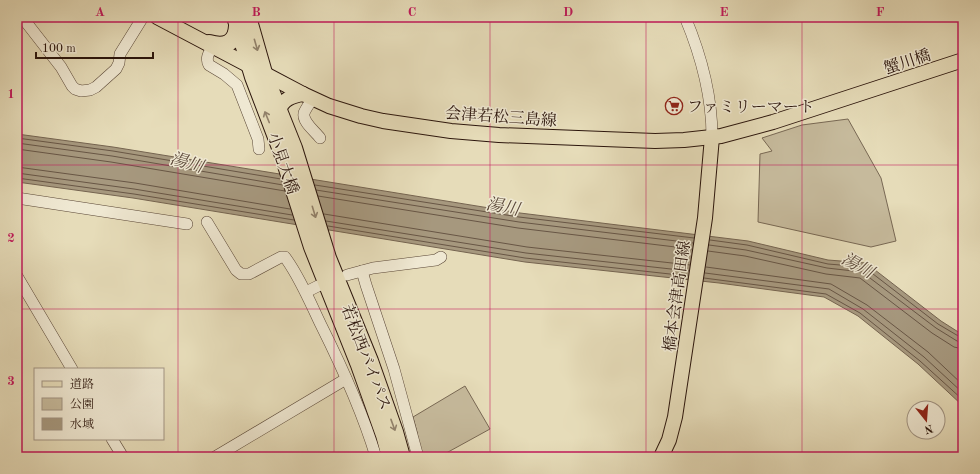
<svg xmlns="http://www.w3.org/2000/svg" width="980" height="474" viewBox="0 0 980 474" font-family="'Old Standard TT','Noto Serif JP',serif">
<rect width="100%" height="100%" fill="#e6dcb9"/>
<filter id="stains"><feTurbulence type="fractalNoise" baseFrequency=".005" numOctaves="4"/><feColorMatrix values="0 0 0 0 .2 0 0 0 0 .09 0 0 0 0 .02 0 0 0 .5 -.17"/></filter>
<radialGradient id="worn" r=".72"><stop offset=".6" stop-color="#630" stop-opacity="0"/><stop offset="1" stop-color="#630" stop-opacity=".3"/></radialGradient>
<g fill="#c6ba9c" stroke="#786854">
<polygon points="848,119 881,178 896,241 871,247 758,222 760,154 772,151 762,138 802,125"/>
<polygon points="465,386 490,429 439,457 421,457 417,432 413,417"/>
</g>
<polygon fill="#a6987e" stroke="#756450" points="17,134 113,147 520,213 748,241 828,260 866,263 941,321 963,335 963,406 918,364 858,316 824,297 719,283 525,262 133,198 17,182"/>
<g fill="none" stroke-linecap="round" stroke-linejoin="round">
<g stroke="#685645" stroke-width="1">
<polyline points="17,138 113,151 281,179"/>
<polyline points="17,143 112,156 283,185"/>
<polyline points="17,149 111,162 285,191"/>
<polyline points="17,167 135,183 290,209"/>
<polyline points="17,173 134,189 292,215"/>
<polyline points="17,178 134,194 294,220"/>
<polyline points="315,185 519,217 694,238"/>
<polyline points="316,190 519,222 693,243"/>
<polyline points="318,196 518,228 692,249"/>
<polyline points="324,214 527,247 690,265"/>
<polyline points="326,221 526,253 689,271"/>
<polyline points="328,226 525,258 688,276"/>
<polyline points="710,240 747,245 828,264 864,267 938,324 960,337 963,338"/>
<polyline points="709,245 746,250 827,268 862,272 936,328 957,341 963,343"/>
<polyline points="708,251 745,256 826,274 860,278 932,333 954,347 963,349"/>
<polyline points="706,267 831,284 867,305 928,352 963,385"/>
<polyline points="705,273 829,289 863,309 924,357 963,393"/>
<polyline points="704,278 826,294 860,313 920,361 963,400"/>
</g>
<defs>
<g id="minor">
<polyline points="22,17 61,67 72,86 75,89 81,91 90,90 96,87 116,69 119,63 120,54 143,17"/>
<path d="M685,17C701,55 712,96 712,137"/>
<path d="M213,46C209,53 205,58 209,65L224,74L237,85L258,139L259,149"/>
<path d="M313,98C310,103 306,108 304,113C302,122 315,131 320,138"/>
<polyline points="17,198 187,224"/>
<path d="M207,222L236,270L241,274H249L281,257H285L287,260C301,280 310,302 321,325C342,367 362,411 376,457"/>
<polyline points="362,271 366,285 394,369 418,457"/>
<polyline points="347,275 373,268 436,260 441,257"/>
<polyline points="17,276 72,369"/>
<polyline points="306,292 318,286"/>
<polyline points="112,439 123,457"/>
<polyline points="215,457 346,379"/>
</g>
<g id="major">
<polyline points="157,17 303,94 329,106 361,116 383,121 451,131 499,135 655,141 684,140 721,136 773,122 963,60"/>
<path d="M279,111C282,99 292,96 303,94"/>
<polyline points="661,457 669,440 675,417 705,218 712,137"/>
</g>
<g id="highway">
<polyline points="235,17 253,77 282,153 312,247 359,365 384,435 390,457"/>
<polyline points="248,17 264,73 294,148 328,258 370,361 395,432 402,457"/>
<path d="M209,43C223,47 236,45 237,26"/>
</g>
</defs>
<use href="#minor" stroke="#5a4737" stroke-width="12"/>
<use href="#major" stroke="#2b150c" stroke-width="16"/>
<use href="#highway" stroke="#2b150c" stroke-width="18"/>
<use href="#minor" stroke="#efe8d2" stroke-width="11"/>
<use href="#major" stroke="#e6dcb9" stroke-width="14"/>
<use href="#highway" stroke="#e6dcb9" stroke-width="16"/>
</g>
<defs><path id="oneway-shaft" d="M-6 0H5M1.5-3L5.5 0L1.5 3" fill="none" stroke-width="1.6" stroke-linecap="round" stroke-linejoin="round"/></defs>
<g stroke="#92826b">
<use href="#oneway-shaft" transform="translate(256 45) rotate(74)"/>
<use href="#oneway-shaft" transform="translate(267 117) rotate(-112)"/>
<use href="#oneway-shaft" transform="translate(314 212) rotate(73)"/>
<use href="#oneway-shaft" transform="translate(393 425) rotate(70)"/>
</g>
<path fill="none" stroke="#c2185b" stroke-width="1" stroke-opacity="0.55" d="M178,17V457M334,17V457M490,17V457M646,17V457M802,17V457M17,165H963M17,309H963"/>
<defs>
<symbol id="supermarket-ring" viewBox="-11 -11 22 22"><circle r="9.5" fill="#efe8d2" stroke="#8f2418" stroke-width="1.5"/><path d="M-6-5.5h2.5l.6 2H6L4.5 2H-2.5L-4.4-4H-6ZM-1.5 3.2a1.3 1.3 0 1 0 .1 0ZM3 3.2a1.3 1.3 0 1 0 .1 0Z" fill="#8f2418"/></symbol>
</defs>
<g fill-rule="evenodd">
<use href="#supermarket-ring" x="664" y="96" width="20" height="20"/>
</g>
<g text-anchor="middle" stroke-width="3" stroke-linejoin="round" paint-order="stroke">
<g font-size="16" fill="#2b150c" stroke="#efe8d2">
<text transform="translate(907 61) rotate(-18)" y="6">蟹川橋</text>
<text transform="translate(501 116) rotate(4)" y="6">会津若松三島線</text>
<text transform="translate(284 163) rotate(71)" y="6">小見大橋</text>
<text transform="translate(676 296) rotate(-82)" y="6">橋本会津高田線</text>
<text transform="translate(367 357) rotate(69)" y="6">若松西バイパス</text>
</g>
<g font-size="16" fill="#2b150c" stroke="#efe8d2" text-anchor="start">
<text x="687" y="112">ファミリーマート</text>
</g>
<g font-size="17" font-style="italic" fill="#5c493a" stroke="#efe8d2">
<text transform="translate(187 162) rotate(16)" y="6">湯川</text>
<text transform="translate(503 206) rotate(11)" y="6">湯川</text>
<text transform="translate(858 265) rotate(29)" y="6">湯川</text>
</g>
</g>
<rect width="980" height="474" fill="none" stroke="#e6dcb9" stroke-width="44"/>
<rect x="34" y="368" width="130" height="72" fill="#efe8d2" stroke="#a19483"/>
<rect x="42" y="381" width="20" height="6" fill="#e6dcb9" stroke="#a19483"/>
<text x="70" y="388" font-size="12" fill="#2b150c">道路</text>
<rect x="42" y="398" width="20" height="12" fill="#c6ba9c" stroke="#a19483"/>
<text x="70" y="408" font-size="12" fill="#2b150c">公園</text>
<rect x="42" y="418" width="20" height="12" fill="#a6987e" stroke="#a19483"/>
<text x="70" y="428" font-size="12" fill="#2b150c">水域</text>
<g transform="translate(926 420) rotate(163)"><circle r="19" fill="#efe8d2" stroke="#a19483"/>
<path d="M0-3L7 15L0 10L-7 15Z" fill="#8f2418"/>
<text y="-6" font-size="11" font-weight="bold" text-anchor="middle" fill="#2b150c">N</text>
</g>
<path d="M36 52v6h117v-6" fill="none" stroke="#2b150c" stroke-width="2"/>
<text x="42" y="52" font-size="12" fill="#2b150c" stroke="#efe8d2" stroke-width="3" paint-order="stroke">100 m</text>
<rect x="22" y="22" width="936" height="430" fill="none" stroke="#c2185b" stroke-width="1.5"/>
<g font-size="13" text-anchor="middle" font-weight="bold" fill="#c2185b">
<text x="100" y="16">A</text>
<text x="256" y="16">B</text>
<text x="412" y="16">C</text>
<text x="568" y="16">D</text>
<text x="724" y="16">E</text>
<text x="880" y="16">F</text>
<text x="11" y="98">1</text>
<text x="11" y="242">2</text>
<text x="11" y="385">3</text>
</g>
<rect width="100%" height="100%" filter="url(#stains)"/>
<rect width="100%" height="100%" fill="url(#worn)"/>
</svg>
